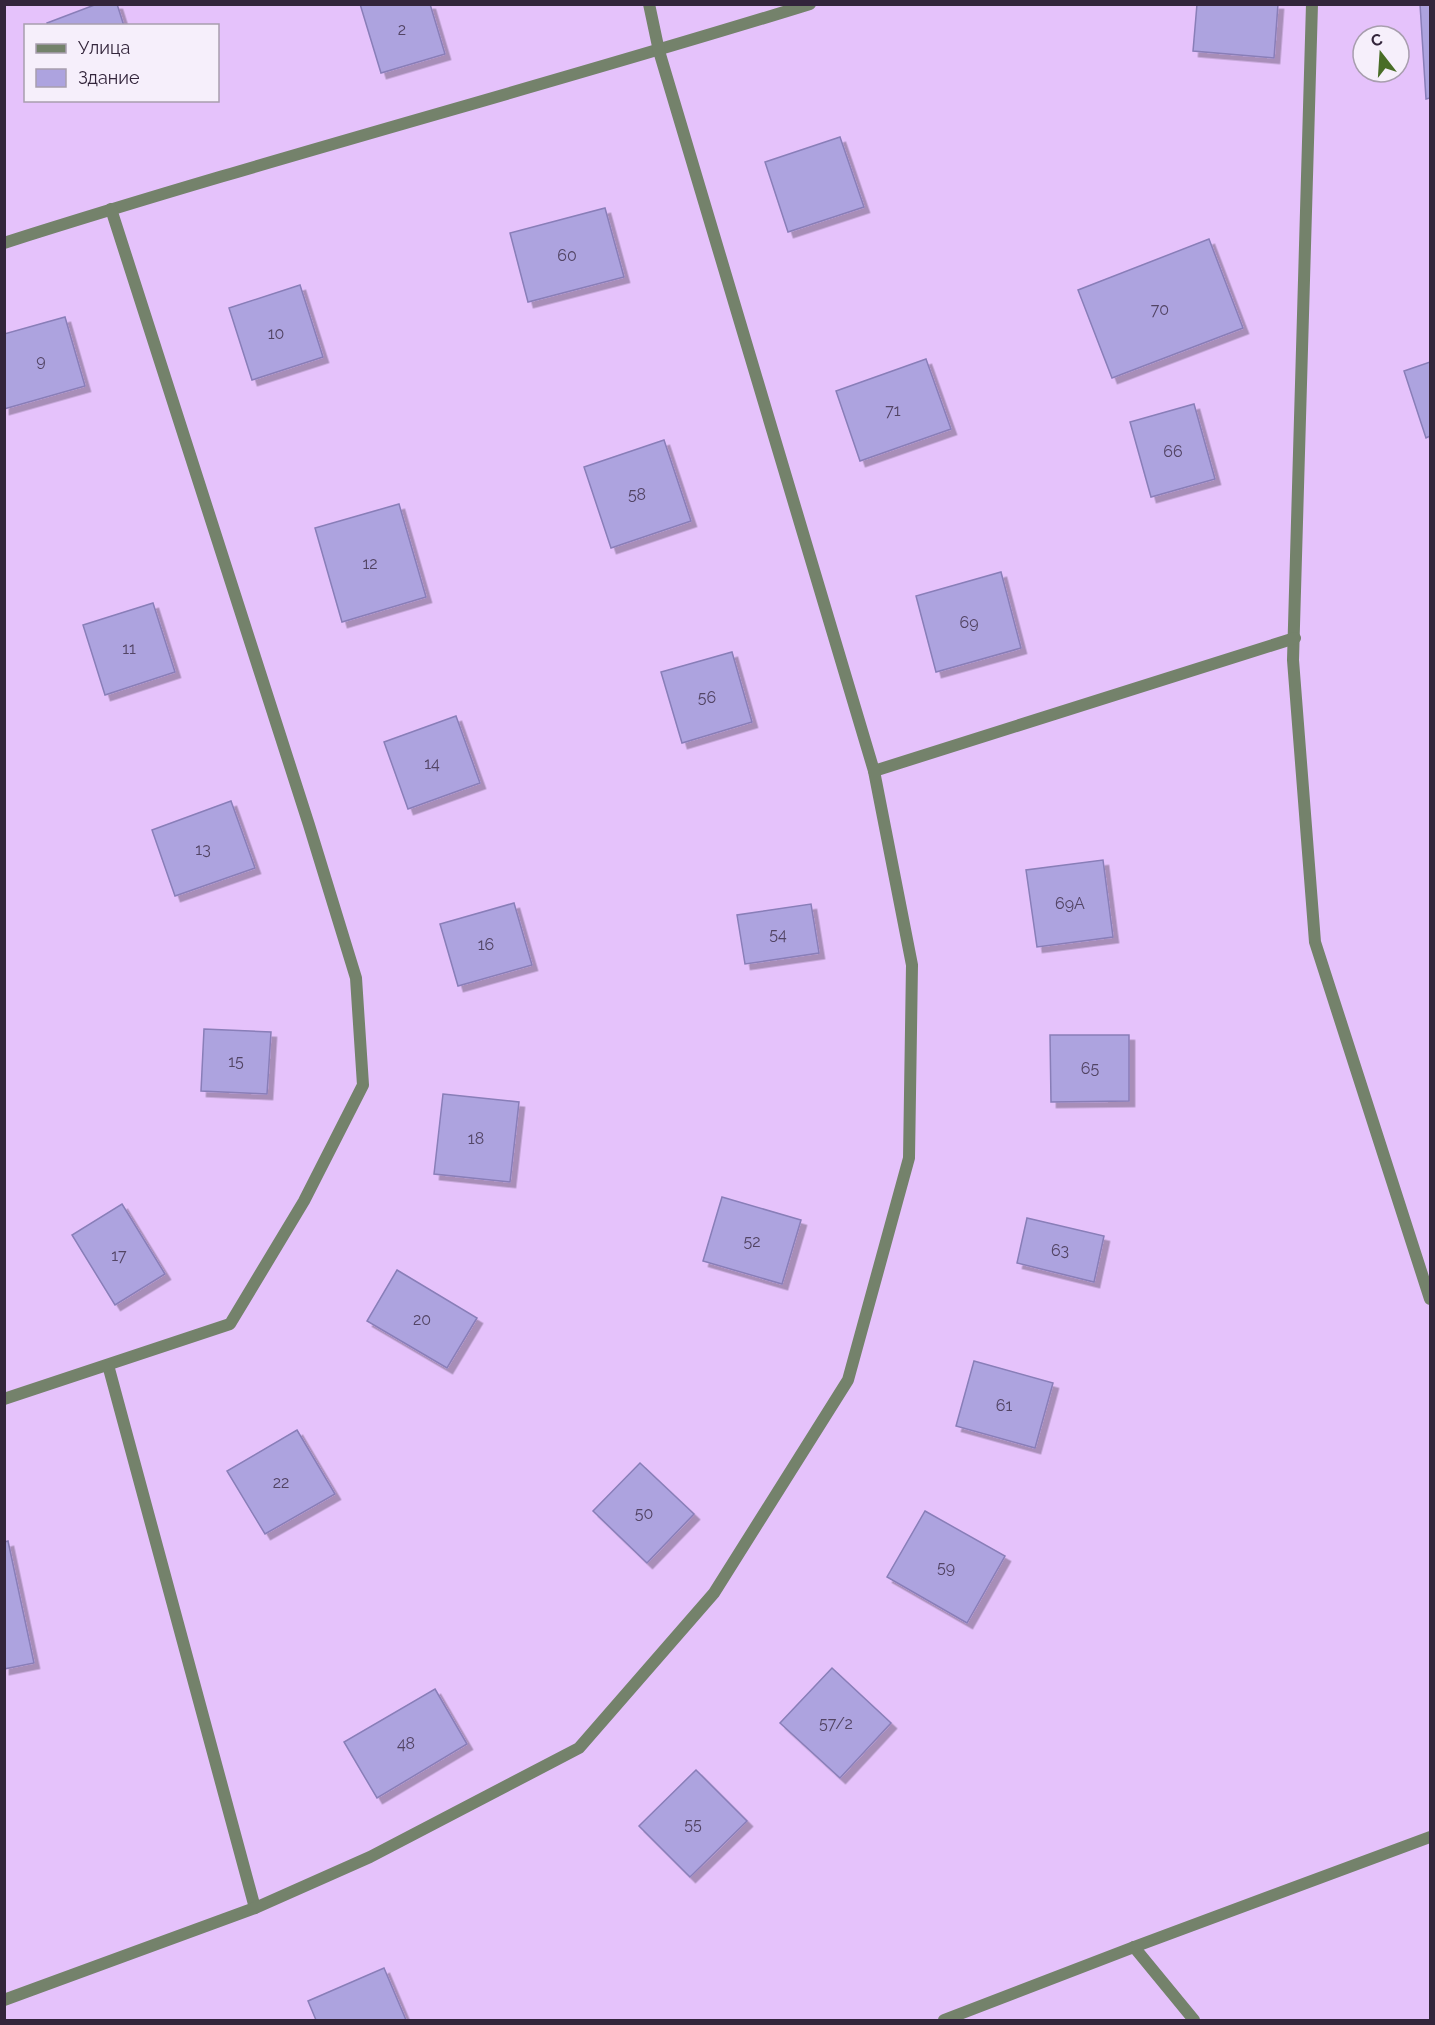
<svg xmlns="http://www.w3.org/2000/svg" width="1435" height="2025" viewBox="0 0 1435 2025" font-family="Raleway,sans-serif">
<defs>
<filter id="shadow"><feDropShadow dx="5.5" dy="5.5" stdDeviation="0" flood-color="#0004"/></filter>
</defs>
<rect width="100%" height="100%" fill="#e5c2fb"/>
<g fill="#ada3df" stroke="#897eb8" stroke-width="1.5" filter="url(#shadow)">
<polygon points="97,4 117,4 124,26 48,26 47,23"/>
<polygon points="360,4 430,4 445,54 381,73"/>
<polygon points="1197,4 1278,4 1274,58 1193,51"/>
<polygon points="1420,4 1430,4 1430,98 1426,99"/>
<polygon points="840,137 864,207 788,232 765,162"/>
<polygon points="605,208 624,277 528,302 510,233"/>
<polygon points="1209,239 1243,328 1112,378 1078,290"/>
<polygon points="300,285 323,357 252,380 229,308"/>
<polygon points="65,317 85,386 4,409 4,334"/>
<polygon points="926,359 951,429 860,461 836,391"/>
<polygon points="1430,362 1430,436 1426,438 1404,371"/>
<polygon points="1194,404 1215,479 1151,497 1130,422"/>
<polygon points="664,440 691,521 611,548 584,467"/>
<polygon points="399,504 426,597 342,622 315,528"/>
<polygon points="1001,572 1021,648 936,672 916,596"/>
<polygon points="153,603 175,672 105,695 83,625"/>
<polygon points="732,652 752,722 682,743 661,672"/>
<polygon points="456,716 480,783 408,809 384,742"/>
<polygon points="231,801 255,868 175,896 152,830"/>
<polygon points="1103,860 1113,937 1037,947 1026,870"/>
<polygon points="514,903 532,965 458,986 440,924"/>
<polygon points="811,904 819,953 745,964 737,915"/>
<polygon points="204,1029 271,1032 267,1094 201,1091"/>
<polygon points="1050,1035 1129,1035 1129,1101 1051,1102"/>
<polygon points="443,1094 519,1102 510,1182 434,1174"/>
<polygon points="722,1197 801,1220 782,1284 703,1261"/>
<polygon points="122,1204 165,1274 115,1305 72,1235"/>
<polygon points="1027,1218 1104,1236 1094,1282 1017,1263"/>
<polygon points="397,1270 477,1318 447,1368 367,1321"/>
<polygon points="974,1361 1053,1383 1035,1448 956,1426"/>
<polygon points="297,1430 335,1494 265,1534 227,1471"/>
<polygon points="640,1463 694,1514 647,1563 593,1511"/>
<polygon points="925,1511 1005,1556 967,1623 887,1577"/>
<polygon points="8,1541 34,1663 4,1669 4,1542"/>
<polygon points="832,1668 891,1723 840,1778 780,1723"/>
<polygon points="435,1689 467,1744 377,1798 344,1742"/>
<polygon points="696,1770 747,1821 690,1877 639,1826"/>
<polygon points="384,1968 406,2020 316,2020 308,2001"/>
</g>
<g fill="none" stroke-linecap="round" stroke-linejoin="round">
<polyline stroke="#74826b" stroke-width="12" points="1134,1947 1194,2020"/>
<g stroke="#74826b" stroke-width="12">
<polyline points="1312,4 1293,660 1315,942 1430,1299"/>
<path d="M4,243C271,158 542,87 810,4"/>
<polyline points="874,771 1295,638"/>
<polyline points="108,1365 255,1908"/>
<polyline points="4,1399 230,1324 304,1201 363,1085 356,978 309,825 111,209"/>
<polyline points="4,2000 255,1908 370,1857 579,1748 714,1593 848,1380 909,1158 912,965 874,771 659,51 649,4"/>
<polyline points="944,2020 1134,1947 1430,1837"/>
</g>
</g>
<g text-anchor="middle" stroke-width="5" stroke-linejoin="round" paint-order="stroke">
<g font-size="16" fill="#524464">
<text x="402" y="35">2</text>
<text x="567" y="261">60</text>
<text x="1160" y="315">70</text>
<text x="276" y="339">10</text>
<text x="41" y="366">9</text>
<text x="893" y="416">71</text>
<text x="1173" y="457">66</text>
<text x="637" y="500">58</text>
<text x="370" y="569">12</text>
<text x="969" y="628">69</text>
<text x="129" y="654">11</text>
<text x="707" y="703">56</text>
<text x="432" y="769">14</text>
<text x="203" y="855">13</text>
<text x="1070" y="909">69А</text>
<text x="778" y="940">54</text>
<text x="486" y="950">16</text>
<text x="236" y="1067">15</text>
<text x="1090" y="1074">65</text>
<text x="476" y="1144">18</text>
<text x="752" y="1247">52</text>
<text x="1060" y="1256">63</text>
<text x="119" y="1261">17</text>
<text x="422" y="1325">20</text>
<text x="1004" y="1411">61</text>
<text x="281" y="1488">22</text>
<text x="644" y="1519">50</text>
<text x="946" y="1573">59</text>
<text x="836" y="1729">57/2</text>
<text x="406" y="1749">48</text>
<text x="693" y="1830">55</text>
</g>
</g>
<rect width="1435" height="2025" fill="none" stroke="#33253b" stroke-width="12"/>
<rect x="24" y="24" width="195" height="78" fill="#f6effb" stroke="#a89eae" stroke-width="1.5"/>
<rect x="36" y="44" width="30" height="9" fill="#74826b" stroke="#a89eae" stroke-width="1.5"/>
<text x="78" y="54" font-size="18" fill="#33253b">Улица</text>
<rect x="36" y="69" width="30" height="18" fill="#ada3df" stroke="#a89eae" stroke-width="1.5"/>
<text x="78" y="84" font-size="18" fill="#33253b">Здание</text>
<g transform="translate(1381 54) rotate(343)"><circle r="28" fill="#f6effb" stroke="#a89eae" stroke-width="1.5"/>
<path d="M0-4.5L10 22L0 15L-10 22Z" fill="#496d27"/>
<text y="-9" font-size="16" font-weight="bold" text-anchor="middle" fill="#33253b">С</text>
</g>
</svg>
